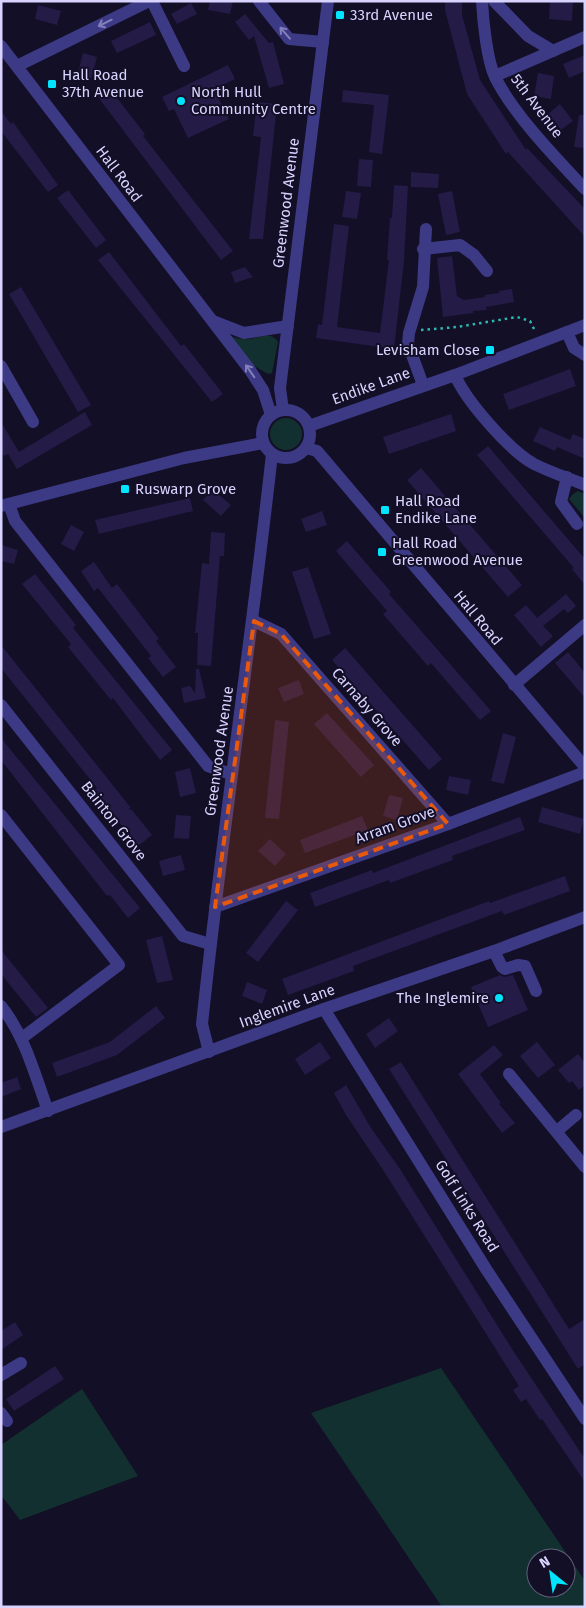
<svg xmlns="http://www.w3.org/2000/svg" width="586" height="1608" viewBox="0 0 586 1608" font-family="'Fira Sans',sans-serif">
<rect width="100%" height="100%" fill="#130f26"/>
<g fill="#12302f" fill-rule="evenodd">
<path d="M226,334C231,336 237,339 243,339C255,341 270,329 278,342L272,373L268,374L251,364Z"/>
<circle cx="286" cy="434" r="16"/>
<polygon points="578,491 585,494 585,518 569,499 573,494"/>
<path d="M441,1368L585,1581V1607H442L311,1413ZM536,1558H566V1588H536Z"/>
<polygon points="82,1389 138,1476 20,1520 1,1495 1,1445"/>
</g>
<g fill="#241b47">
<polygon points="210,1 233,1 230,14 208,10"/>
<polygon points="445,1 462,1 462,15 480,80 526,150 527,148 585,209 585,237 508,152 506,154 467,94 445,10"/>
<polygon points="550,1 573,3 572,21 549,19"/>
<polygon points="191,3 197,14 177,24 171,14"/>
<polygon points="38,5 61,11 57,25 35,19"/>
<polygon points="245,14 269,43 273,42 284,84 269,88 254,36 249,40 235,22"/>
<polygon points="150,22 156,35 117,53 111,41"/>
<polygon points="83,53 97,57 91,79 77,76"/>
<polygon points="585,55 585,71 569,78 563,64"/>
<polygon points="228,65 235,79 214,89 229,119 188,138 174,109 169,111 162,97"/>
<polygon points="538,73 554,76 551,99 534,96"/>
<polygon points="109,88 145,134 143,136 233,251 221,260 98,97"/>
<polygon points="343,90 389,95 382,154 369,152 374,105 342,102"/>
<polygon points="257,102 277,104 263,239 249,239 261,137 253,136"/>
<polygon points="560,104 573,121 561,130 548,114"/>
<polygon points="1,111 11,124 13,122 58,185 48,192 1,131"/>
<polygon points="579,115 585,115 585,148 574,147"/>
<polygon points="359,159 373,160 371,187 357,186"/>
<polygon points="411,172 439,174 438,188 411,187"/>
<polygon points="394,185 408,186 404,261 394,349 316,338 318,324 322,325 334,224 349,226 337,327 380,333 389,260 387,260 390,218 392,218"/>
<polygon points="68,190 106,240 96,248 57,198"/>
<polygon points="346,191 361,193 357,219 342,217"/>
<polygon points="452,191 460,232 446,235 438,194"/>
<polygon points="109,252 181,346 184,344 223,394 212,402 98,260"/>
<polygon points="452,256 457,296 464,300 485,297 485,295 499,293 499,291 512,289 514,302 486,307 487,310 473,311 473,313 443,317 437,258"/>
<polygon points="245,267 253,277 235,283 231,272"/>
<polygon points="21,287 91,405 78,412 9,294"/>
<polygon points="570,369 576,386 509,410 503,394"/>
<polygon points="85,412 92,425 17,469 8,454 4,456 1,451 1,422 19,452"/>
<polygon points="451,414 456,431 389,454 383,437"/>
<polygon points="540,427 570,440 573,434 585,439 585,459 557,447 555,451 533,441"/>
<polygon points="488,446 585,559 585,585 572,569 574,568 477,455"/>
<polygon points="421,468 522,585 508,597 407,480"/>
<polygon points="213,490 231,505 221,516 203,500"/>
<polygon points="190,498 193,511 99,534 95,520"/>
<polygon points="322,511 327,525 306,532 301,519"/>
<polygon points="71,525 84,532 74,551 61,544"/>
<polygon points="211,532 225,533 224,556 220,556 211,666 197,665 198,633 195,633 202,563 209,564"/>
<polygon points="347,541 391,592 389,594 491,711 480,720 431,663 428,666 383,614 387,611 336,551"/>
<polygon points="1,545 18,550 14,564 1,561"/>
<polygon points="94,562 112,588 117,584 159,639 156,641 176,667 163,677 148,658 151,656 98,588 94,591 81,571"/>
<polygon points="308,567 331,634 314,639 292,572"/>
<polygon points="35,574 76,625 73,628 172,750 160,760 113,698 111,700 68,647 71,644 22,584"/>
<polygon points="566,594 576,606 568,613 564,609 543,626 553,636 541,647 514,615 526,605 537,618"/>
<polygon points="1,645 131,808 128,809 132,810 152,835 138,846 94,790 97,788 1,668"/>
<polygon points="345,648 442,759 429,770 332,660"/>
<polygon points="568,652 585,673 585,698 555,663"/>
<polygon points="196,669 199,669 206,698 184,703 181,688 190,686 195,693"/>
<polygon points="299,680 304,694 284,702 278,688"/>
<polygon points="327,713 374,765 361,777 314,724"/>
<polygon points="275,720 289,722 279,819 265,818"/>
<polygon points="503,733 516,737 504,784 491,781"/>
<polygon points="1,738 140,908 128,918 110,895 107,896 1,760"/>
<polygon points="190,768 196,793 180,797 175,772"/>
<polygon points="449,776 471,780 468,795 446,790"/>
<polygon points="389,795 403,798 397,820 383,816"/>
<polygon points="542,807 584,819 580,834 538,822"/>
<polygon points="176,815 191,816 189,839 174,838"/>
<polygon points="362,816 368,830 305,853 300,840"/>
<polygon points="520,817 525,830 452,856 453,860 390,883 389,880 315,907 310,893 372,870 373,873"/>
<polygon points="270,839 286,854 275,866 258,851"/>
<polygon points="181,855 185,870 163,876 159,861"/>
<polygon points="565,876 570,891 504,915 502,911 353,966 354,971 288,995 282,979 489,901 490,903"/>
<polygon points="286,901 298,910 258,962 246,953"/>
<polygon points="162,936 173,980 157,983 146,940"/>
<polygon points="1,950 48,1008 36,1017 1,974"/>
<polygon points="500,975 504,977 513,975 528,1010 488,1027 471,987"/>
<polygon points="247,982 267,990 262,1004 242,996"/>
<polygon points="156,1006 165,1018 117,1055 57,1077 52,1063 110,1042"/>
<polygon points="389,1018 398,1031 375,1048 366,1034"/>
<polygon points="320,1042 331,1058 305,1075 295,1059"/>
<polygon points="537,1042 555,1065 538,1078 520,1056"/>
<polygon points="494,1045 503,1055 480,1074 501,1103 499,1104 515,1123 502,1133 458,1074"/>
<polygon points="578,1054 585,1063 585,1085 579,1090 572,1081 569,1083 558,1070"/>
<polygon points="401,1062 569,1329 585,1319 585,1364 578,1369 389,1069"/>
<polygon points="17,1077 21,1089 1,1097 1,1083"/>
<polygon points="346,1085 371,1128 400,1169 512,1349 585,1459 585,1482 542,1419 540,1420 526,1399 521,1402 513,1390 519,1386 385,1173 346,1115 334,1093"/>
<polygon points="15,1322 23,1335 1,1350 1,1331"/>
<polygon points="55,1366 64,1379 14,1411 6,1399"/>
</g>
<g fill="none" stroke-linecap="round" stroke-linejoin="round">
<polyline stroke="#2fb8b0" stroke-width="2.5" stroke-dasharray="2.5 4" stroke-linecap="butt" points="421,330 457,327 517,317 530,321 535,331"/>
<g stroke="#3d3a85" stroke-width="12">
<polyline points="152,1 184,66"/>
<polyline points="259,1 289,39 323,42"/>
<path d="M482,1C483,21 487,60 495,77C514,115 556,158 585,189"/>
<polyline points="494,1 528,36 553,51"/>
<polyline points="1,46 250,370 263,390 271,415"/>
<polyline points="17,66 149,1"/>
<polyline points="495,76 585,37"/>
<polyline points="423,249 460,245 474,255 487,271"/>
<polyline points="213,321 244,333 288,326"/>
<polyline points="567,332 574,348 585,355"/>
<polyline points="1,366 33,422"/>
<path d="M455,375C466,401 510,451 534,464C550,472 568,478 585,485"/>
<polyline points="423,385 408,344 409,333 423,287 426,229"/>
<polyline points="283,410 280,388 328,1"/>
<circle cx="286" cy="434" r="24"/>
<polyline points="309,426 455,375 585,325"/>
<polyline points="306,448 317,451 585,767"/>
<polyline points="567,477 561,502 577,524"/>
<polyline points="9,504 15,521 208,766 231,774"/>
<polyline points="1,506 184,458 263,443"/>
<polyline points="254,621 281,634 448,824"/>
<polyline points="514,685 585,625"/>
<polyline points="1,705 183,936 210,944"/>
<polyline points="1,815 119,965 22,1038"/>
<polyline points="215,907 448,824 585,772"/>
<polyline points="494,951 502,967 505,969 518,965 525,966 536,991"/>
<path d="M1,1006C25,1036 35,1075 48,1111"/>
<polyline points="324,1009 486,1269 585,1419"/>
<path d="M209,1052L202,1024C222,833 251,644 272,454"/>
<polyline points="509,1074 585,1167"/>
<polyline points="1,1127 324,1009 494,951 585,917"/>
<polyline points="557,1131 576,1115"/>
<polyline points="1,1375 21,1363"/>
<polyline points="1,1413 7,1421"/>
</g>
</g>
<defs><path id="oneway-shaft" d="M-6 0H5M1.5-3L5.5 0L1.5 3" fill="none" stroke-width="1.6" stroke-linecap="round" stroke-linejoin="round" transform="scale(1.25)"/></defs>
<g stroke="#837fbc">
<use href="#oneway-shaft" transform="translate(105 23) rotate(154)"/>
<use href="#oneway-shaft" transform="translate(285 33) rotate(-131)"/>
<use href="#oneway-shaft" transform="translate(250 371) rotate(-125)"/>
</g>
<path fill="#e8590c" fill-opacity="0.2" stroke="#e8590c" stroke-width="4" stroke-dasharray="10 6" stroke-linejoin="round" d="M254,621L281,634L448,824L215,907Z"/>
<g fill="#00e5ff" stroke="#130f26" stroke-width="2">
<rect x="335" y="10" width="10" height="10" rx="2.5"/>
<rect x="47" y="79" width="10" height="10" rx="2.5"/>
<circle cx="181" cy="101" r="5"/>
<rect x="485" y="345" width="10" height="10" rx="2.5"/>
<rect x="120" y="484" width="10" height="10" rx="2.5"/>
<rect x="380" y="505" width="10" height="10" rx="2.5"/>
<rect x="377" y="547" width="10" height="10" rx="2.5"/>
<circle cx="499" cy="998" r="5"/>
</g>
<g text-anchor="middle" stroke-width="4" stroke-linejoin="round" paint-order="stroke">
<g font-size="15" fill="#d9d4ff" stroke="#130f26" text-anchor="start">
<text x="350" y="20">33rd Avenue</text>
<text x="62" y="80">Hall Road<tspan x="62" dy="17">37th Avenue</tspan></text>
<text x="191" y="97">North Hull<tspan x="191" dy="17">Community Centre</tspan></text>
<text x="480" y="355" text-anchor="end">Levisham Close</text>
<text x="135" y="494">Ruswarp Grove</text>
<text x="395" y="506">Hall Road<tspan x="395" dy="17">Endike Lane</tspan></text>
<text x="392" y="548">Hall Road<tspan x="392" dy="17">Greenwood Avenue</tspan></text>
<text x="489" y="1003" text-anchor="end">The Inglemire</text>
</g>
<g font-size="15" fill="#d9d4ff" stroke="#130f26">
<text transform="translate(537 106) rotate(53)" y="5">5th Avenue</text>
<text transform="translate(119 174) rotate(53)" y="5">Hall Road</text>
<text transform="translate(286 203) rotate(-83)" y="5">Greenwood Avenue</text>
<text transform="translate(371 386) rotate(-20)" y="5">Endike Lane</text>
<text transform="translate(478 618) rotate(50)" y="5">Hall Road</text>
<text transform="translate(367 707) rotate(49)" y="5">Carnaby Grove</text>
<text transform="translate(219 751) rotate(-82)" y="5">Greenwood Avenue</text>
<text transform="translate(114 821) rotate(52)" y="5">Bainton Grove</text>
<text transform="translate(395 825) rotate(-20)" y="5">Arram Grove</text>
<text transform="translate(287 1006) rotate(-20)" y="5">Inglemire Lane</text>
<text transform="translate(467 1206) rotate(58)" y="5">Golf Links Road</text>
</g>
</g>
<rect width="586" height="1608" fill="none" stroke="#d9d4ff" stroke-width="5"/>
<g transform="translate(551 1573) rotate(330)"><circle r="24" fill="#130f26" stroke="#625e7d"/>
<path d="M0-4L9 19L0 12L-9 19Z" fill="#00e5ff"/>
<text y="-8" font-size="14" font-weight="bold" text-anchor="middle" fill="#d9d4ff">N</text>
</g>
</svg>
